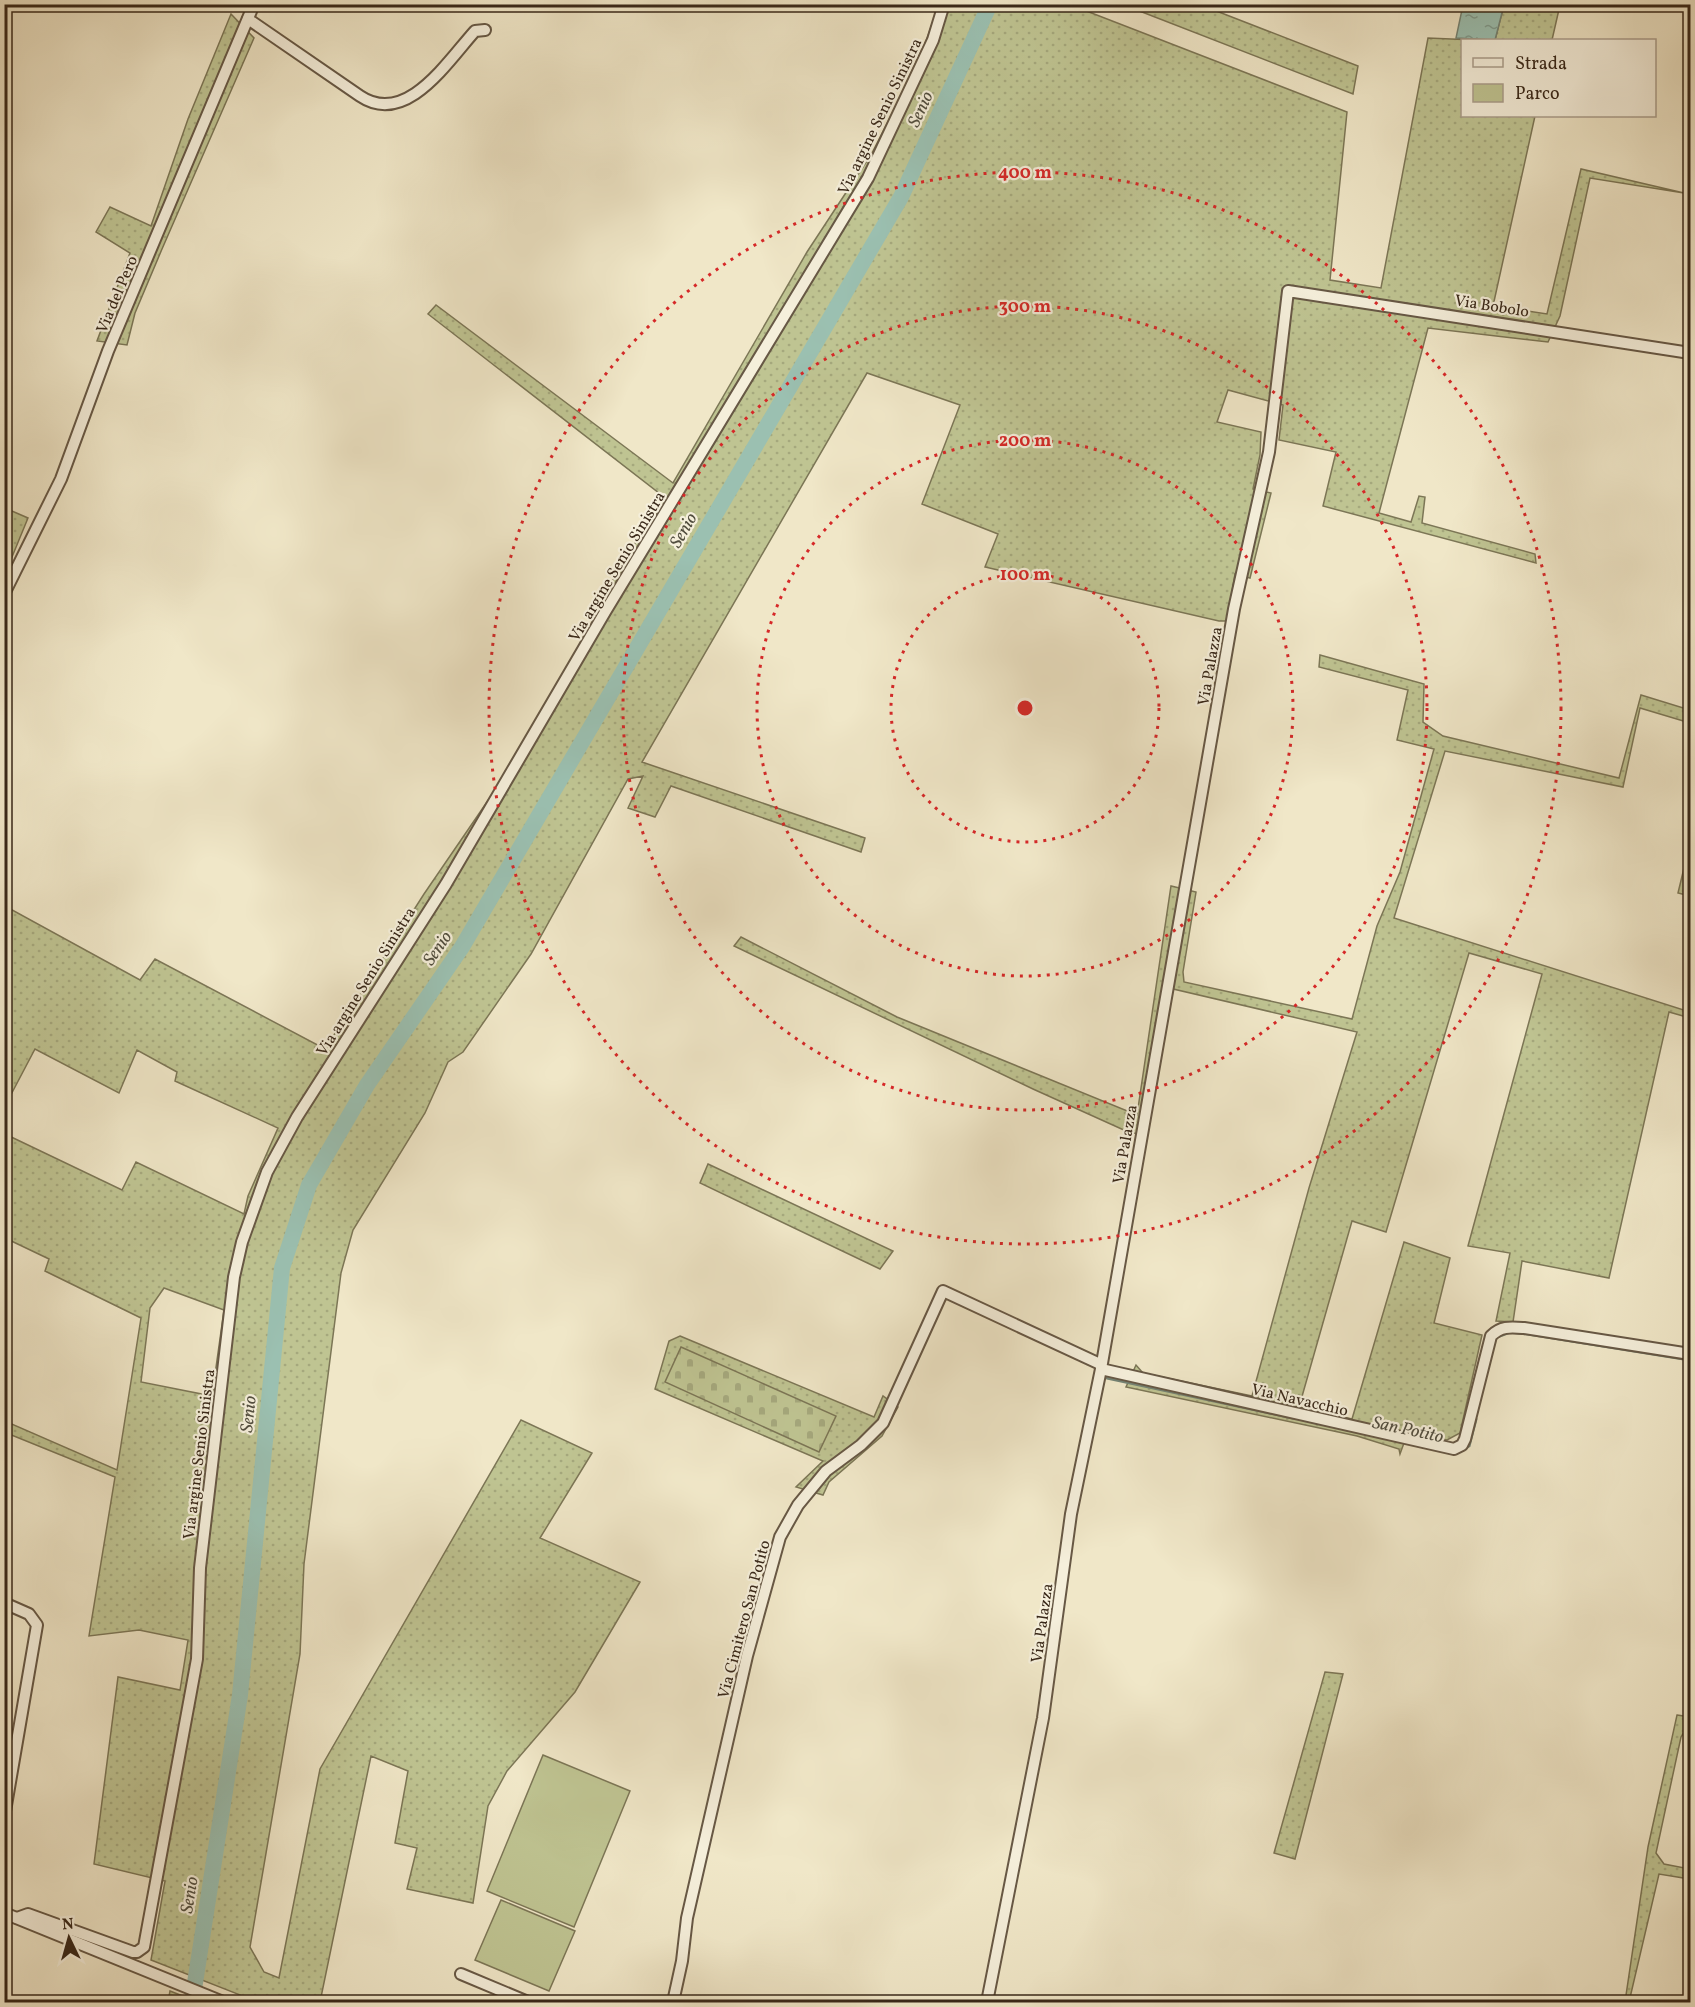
<svg xmlns="http://www.w3.org/2000/svg" width="1695" height="2007" viewBox="0 0 1695 2007" font-family="Vollkorn,serif">
<defs>
<pattern id="grass-dots" width="8" height="8" patternUnits="userSpaceOnUse" patternTransform="scale(1.5)"><rect width="8" height="8" fill="#bfc492"/><path d="M2 2h.1M6 6h.1" fill="none" stroke="#a5a87d" stroke-width="1.8" stroke-linecap="round"/></pattern>
<pattern id="cemetery-stones" width="16" height="16" patternUnits="userSpaceOnUse" patternTransform="scale(1.5)"><rect width="16" height="16" fill="#bfc492"/><path d="M2 7V4a2 2 0 0 1 4 0v3zM10 15v-3a2 2 0 0 1 4 0v3z" fill="#a5a87d"/></pattern>
<pattern id="water-ripples" width="26" height="14" patternUnits="userSpaceOnUse" patternTransform="scale(1.5)"><rect width="26" height="14" fill="#9bc0b1"/><path d="M2 4q2-2 4 0t4 0M15 11q2-2 4 0t4 0" fill="none" stroke="#7f9c8f"/></pattern>
</defs>
<rect width="100%" height="100%" fill="#f0e7c8"/>
<filter id="stains"><feTurbulence type="fractalNoise" baseFrequency=".00333" numOctaves="4"/><feColorMatrix values="0 0 0 0 .2 0 0 0 0 .09 0 0 0 0 .02 0 0 0 .5 -.17"/></filter>
<radialGradient id="worn" r=".72"><stop offset=".6" stop-color="#630" stop-opacity="0"/><stop offset="1" stop-color="#630" stop-opacity=".3"/></radialGradient>
<g fill="url(#grass-dots)" stroke="#7c7656" stroke-width="1.5" fill-rule="evenodd">
<path d="M927,5H1071L1347,112L1330,280L1381,288L1428,38L1475,40H1462V116H1535L1493,306L1547,314L1581,169L1684,193L1590,178L1560,316L1548,342L1428,328L1379,513L1411,522L1419,496L1425,497L1422,523L1535,554L1536,563L1323,506L1336,452L1279,440L1283,405L1228,390L1217,422L1261,432L1260,455L1253,489L1271,493L1250,578L1235,574L1227,621H1219L985,567L998,534L922,504L960,405L867,373L642,762L865,838L861,852L671,786L655,817L628,808L643,776L628,779L531,954L463,1052L448,1062L425,1113L353,1230L341,1273L304,1564L300,1654L250,1947L264,1972L279,1978L320,1769L521,1420L592,1453L540,1538L640,1582L575,1692L507,1771L488,1806L473,1903L407,1889L417,1848L395,1843L408,1771L371,1756L320,2002H258L151,1960L165,1881L94,1864L118,1677L180,1690L188,1640L139,1630L89,1636L115,1477L4,1432L5,1421L117,1470L141,1318L45,1271L49,1259L5,1238V1134L122,1190L136,1162L244,1214L248,1196L278,1128L175,1081L177,1072L137,1050L119,1093L35,1049L5,1106V906L140,980L155,959L325,1049L424,894L574,675L615,575L664,497L428,314L436,305L673,483L807,252L872,153L919,61L937,10L926,7ZM164,1288L224,1310L212,1396L141,1382L150,1308Z"/>
<polygon points="1124,5 1201,5 1358,66 1353,94"/>
<polygon points="1504,5 1560,5 1552,40 1495,40"/>
<polygon points="231,14 254,38 162,249 135,313 127,345 97,341 130,253 96,232 110,207 151,226 188,119"/>
<polygon points="5,508 28,518 5,574"/>
<polygon points="1320,655 1424,684 1423,722 1443,736 1619,778 1641,695 1690,710 1690,723 1640,708 1623,787 1445,751 1394,918 1690,1012 1690,1018 1669,1012 1609,1278 1522,1261 1513,1322 1496,1321 1510,1253 1468,1246 1542,974 1469,953 1386,1232 1352,1221 1299,1407 1352,1419 1404,1242 1450,1258 1434,1323 1482,1335 1460,1433 1447,1440 1408,1432 1400,1454 1399,1449 1357,1436 1126,1387 1136,1365 1143,1373 1252,1396 1309,1188 1357,1032 1173,989 1146,1136 1126,1131 1033,1089 734,946 741,937 897,1017 1137,1115 1171,886 1196,892 1183,972 1184,982 1352,1019 1377,926 1400,872 1434,749 1397,740 1408,690 1319,667"/>
<polygon points="1690,843 1690,896 1678,893"/>
<polygon points="708,1164 893,1251 880,1269 700,1183"/>
<polygon points="680,1336 874,1417 883,1396 898,1407 882,1436 829,1482 823,1495 796,1487 823,1461 655,1389 669,1341"/>
<polygon points="1325,1672 1343,1674 1295,1859 1274,1853"/>
<polygon points="1677,1715 1690,1717 1690,1726 1687,1727 1681,1737 1656,1853 1664,1864 1690,1869 1690,1879 1659,1874 1629,2002 1625,2002 1648,1847"/>
<polygon points="170,1991 198,2002 168,2002"/>
</g>
<polygon fill="url(#cemetery-stones)" stroke="#7c7656" stroke-width="1.5" points="681,1347 836,1416 819,1452 665,1382"/>
<g fill="#bfc492" stroke="#7c7656" stroke-width="1.5">
<polygon points="543,1755 630,1791 574,1927 487,1891"/>
<polygon points="501,1900 575,1931 549,1991 475,1960"/>
</g>
<polygon fill="url(#water-ripples)" stroke="#748374" stroke-width="1.5" points="1463,5 1504,5 1495,40 1456,38"/>
<g fill="none" stroke-linecap="round" stroke-linejoin="round">
<g stroke="#748374" stroke-width="3">
<polyline points="1497,1337 1510,1332 1528,1334 1690,1360"/>
<polyline points="1107,1378 1293,1418"/>
<polyline points="1455,1453 1469,1446 1476,1419"/>
</g>
<polyline stroke="#9bc0b1" stroke-width="16" points="192,2002 240,1695 282,1268 309,1185 367,1085 462,947 901,197 990,4"/>
<defs>
<g id="minor">
<path d="M248,19L360,96C406,127 447,62 475,31L485,30"/>
<polyline points="4,594 61,479 108,351 254,4"/>
<path d="M1101,1369L1454,1449L1462,1445L1465,1439L1491,1336C1501,1326 1510,1327 1524,1328L1690,1354"/>
<polyline points="4,1603 29,1614 37,1625 4,1817"/>
<polyline points="4,1913 223,2002"/>
<polyline points="17,1918 28,1914 133,1952 137,1952 144,1947 197,1659 200,1568 234,1277 242,1242 267,1172 297,1117 446,884 605,612 868,178 933,40 944,4"/>
<polyline points="461,1974 528,2002"/>
<polyline points="673,2002 682,1961 687,1918 747,1656 780,1537 798,1505 826,1471 861,1445 883,1423 943,1291 1100,1364"/>
<polyline points="987,2002 1043,1718 1071,1514 1101,1369 1234,609 1269,452 1288,291 1690,353"/>
</g>
</defs>
<use href="#minor" stroke="#675845" stroke-width="14"/>
<use href="#minor" stroke="#f5efdb" stroke-width="10"/>
</g>
<g fill="none" stroke="#d62828" stroke-width="3" stroke-dasharray="3 6">
<circle cx="1025" cy="708" r="134"/>
<circle cx="1025" cy="708" r="268"/>
<circle cx="1025" cy="708" r="402"/>
<circle cx="1025" cy="708" r="536"/>
</g>
<g text-anchor="middle" stroke-width="4.5" stroke-linejoin="round" paint-order="stroke">
<g font-size="16" fill="#392819" stroke="#f5efdb">
<text transform="translate(879 116) rotate(-64)" y="6">Via argine Senio Sinistra</text>
<text transform="translate(116 294) rotate(-67)" y="6">Via del Pero</text>
<text transform="translate(1492 305) rotate(9)" y="6">Via Bobolo</text>
<text transform="translate(616 566) rotate(-59)" y="6">Via argine Senio Sinistra</text>
<text transform="translate(1209 666) rotate(-80)" y="6">Via Palazza</text>
<text transform="translate(365 981) rotate(-58)" y="6">Via argine Senio Sinistra</text>
<text transform="translate(1124 1144) rotate(-80)" y="6">Via Palazza</text>
<text transform="translate(1300 1399) rotate(13)" y="6">Via Navacchio</text>
<text transform="translate(198 1454) rotate(-83)" y="6">Via argine Senio Sinistra</text>
<text transform="translate(743 1619) rotate(-75)" y="6">Via Cimitero San Potito</text>
<text transform="translate(1041 1623) rotate(-82)" y="6">Via Palazza</text>
</g>
<g font-size="18" font-style="italic" fill="#524e3f" stroke="#f5efdb">
<text transform="translate(920 109) rotate(-65)" y="6">Senio</text>
<text transform="translate(683 530) rotate(-60)" y="6">Senio</text>
<text transform="translate(437 948) rotate(-56)" y="6">Senio</text>
<text transform="translate(248 1414) rotate(-84)" y="6">Senio</text>
<text transform="translate(1408 1429) rotate(12)" y="6">San Potito</text>
<text transform="translate(189 1895) rotate(-81)" y="6">Senio</text>
</g>
</g>
<circle cx="1025" cy="708" r="9" fill="#d62828" stroke="#f5efdb" stroke-width="3"/>
<g font-size="18" text-anchor="middle" font-weight="bold" fill="#d62828" stroke="#f5efdb" stroke-width="4.5" stroke-linejoin="round" paint-order="stroke">
<text x="1025" y="178">400 m</text>
<text x="1025" y="312">300 m</text>
<text x="1025" y="446">200 m</text>
<text x="1025" y="580">100 m</text>
</g>
<rect width="1695" height="2007" fill="none" stroke="#f0e7c8" stroke-width="24"/>
<rect x="6" y="6" width="1683" height="1995" fill="none" stroke="#392819" stroke-width="3"/>
<rect x="12" y="12" width="1671" height="1983" fill="none" stroke="#392819" stroke-width="1.5"/>
<rect x="1461" y="39" width="195" height="78" fill="#f5efdb" stroke="#aa9f8d" stroke-width="1.5"/>
<rect x="1473" y="58" width="30" height="9" fill="#f5efdb" stroke="#aa9f8d" stroke-width="1.5"/>
<text x="1515" y="69" font-size="18" fill="#392819">Strada</text>
<rect x="1473" y="84" width="30" height="18" fill="#bfc492" stroke="#aa9f8d" stroke-width="1.5"/>
<text x="1515" y="99" font-size="18" fill="#392819">Parco</text>
<g transform="translate(69 1938) rotate(355)" stroke="#f5efdb" stroke-width="4.5" paint-order="stroke">
<path d="M0-4.5L10 22L0 15L-10 22Z" fill="#392819"/>
<text y="-9" font-size="16" font-weight="bold" text-anchor="middle" fill="#392819">N</text>
</g>
<rect width="100%" height="100%" filter="url(#stains)"/>
<rect width="100%" height="100%" fill="url(#worn)"/>
</svg>
